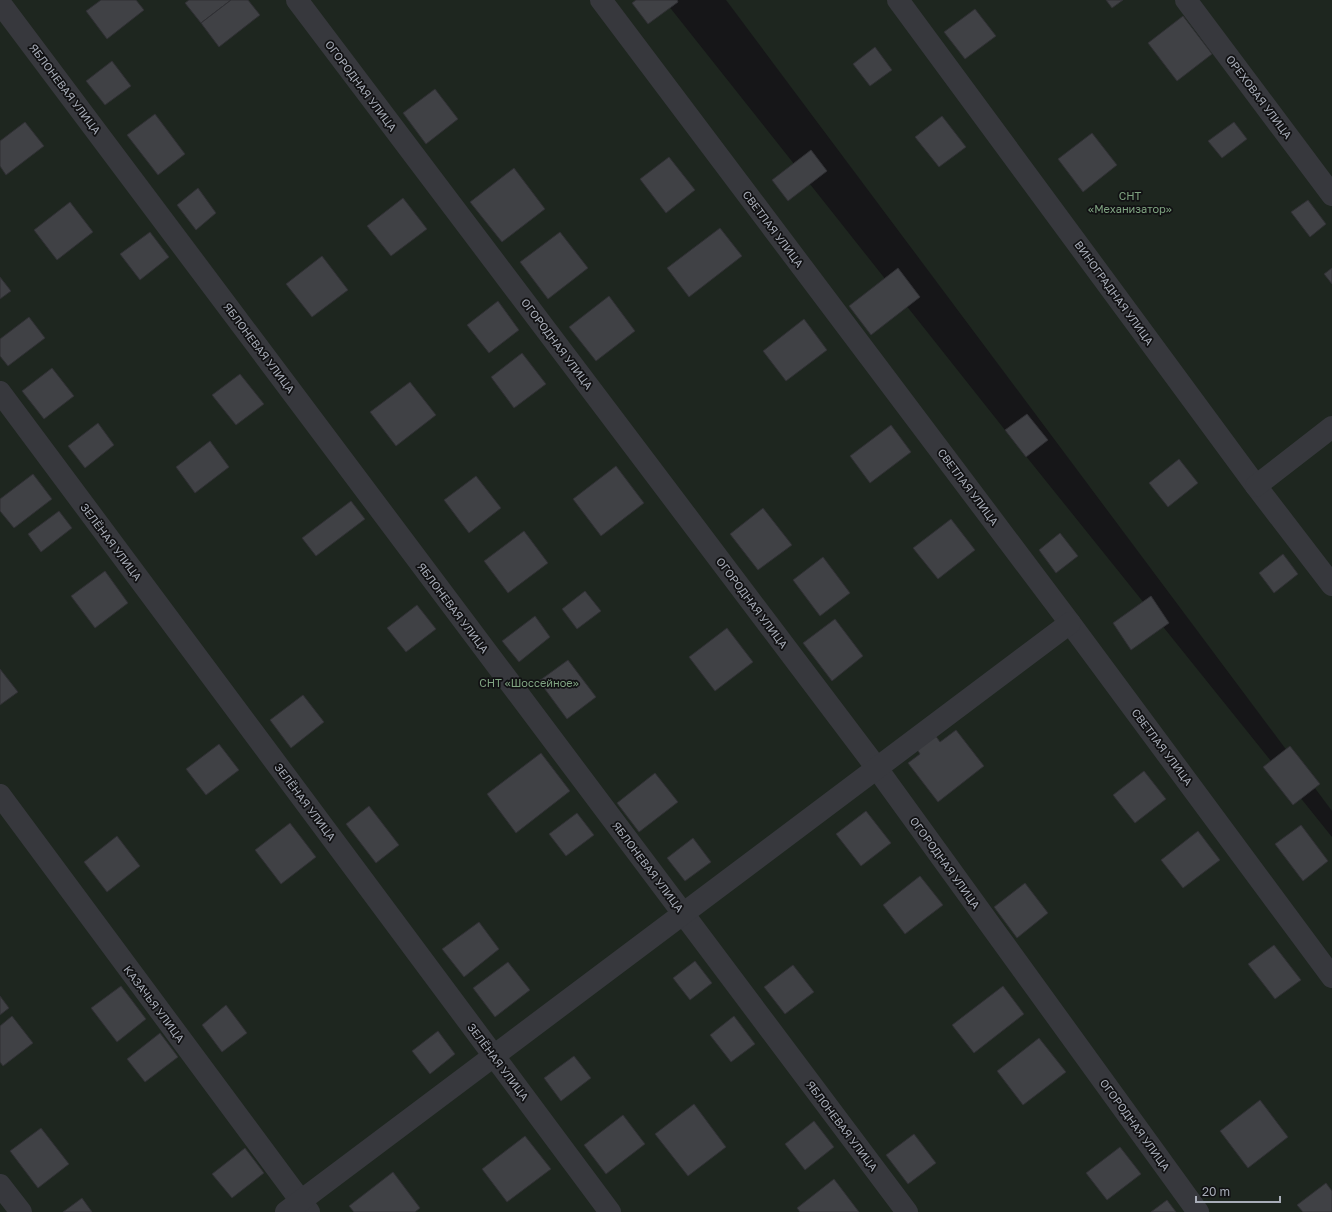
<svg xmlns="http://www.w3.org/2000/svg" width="1332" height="1212" viewBox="0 0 1332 1212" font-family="'Golos Text',sans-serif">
<rect width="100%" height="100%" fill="#161618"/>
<g fill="#1e261f">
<polygon points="0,0 664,0 1005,430 1332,837 1332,1212 0,1212"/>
<polygon points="726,0 1332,0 1332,811"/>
</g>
<g fill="#404145" stroke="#303034">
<polygon points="101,0 136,0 144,10 107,39 86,11"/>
<polygon points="189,0 231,0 201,23 185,3"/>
<polygon points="231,0 248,0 260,15 219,47 201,23"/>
<polygon points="636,0 677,0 678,2 648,24 632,3"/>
<polygon points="1106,0 1123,0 1112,8"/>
<polygon points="975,9 996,36 965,59 944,32"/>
<polygon points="1183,16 1212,54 1177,81 1148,43"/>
<polygon points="875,47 892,70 870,86 853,64"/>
<polygon points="112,61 131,86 105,105 86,81"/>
<polygon points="435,89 458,119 426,144 403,113"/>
<polygon points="155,114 185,154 158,175 127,135"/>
<polygon points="942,116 966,147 939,167 915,137"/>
<polygon points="25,122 44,146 6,175 0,166 0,141"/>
<polygon points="1234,122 1247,139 1222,158 1208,141"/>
<polygon points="1092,133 1117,165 1083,192 1058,159"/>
<polygon points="811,150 827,171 788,201 772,180"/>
<polygon points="669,157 695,190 666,213 640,179"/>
<polygon points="514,168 545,209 502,242 470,202"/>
<polygon points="198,188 216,213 196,230 177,205"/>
<polygon points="403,198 427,229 391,256 367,226"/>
<polygon points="1308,200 1326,224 1310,237 1291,212"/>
<polygon points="70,202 93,232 57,260 34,230"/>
<polygon points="720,228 742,256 689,297 667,268"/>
<polygon points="150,232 169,257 140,280 120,254"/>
<polygon points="560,232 588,268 548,299 520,262"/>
<polygon points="322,256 348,290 312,317 286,284"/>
<polygon points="898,268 920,297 871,335 849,306"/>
<polygon points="1332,268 1332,284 1324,274"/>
<polygon points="0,277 11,291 0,299"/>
<polygon points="609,296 635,331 596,361 569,327"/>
<polygon points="498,301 519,330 489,353 467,325"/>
<polygon points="29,317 45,338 8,366 0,356 0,339"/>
<polygon points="804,319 827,350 786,381 763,351"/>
<polygon points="522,353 546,384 514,408 491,377"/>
<polygon points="52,368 74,396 44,419 22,391"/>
<polygon points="240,374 264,404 236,425 212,395"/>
<polygon points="410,382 436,415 396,446 370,412"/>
<polygon points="1027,414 1048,440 1026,457 1005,430"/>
<polygon points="98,423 114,445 85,468 68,446"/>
<polygon points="891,425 911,452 870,483 850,456"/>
<polygon points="210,441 229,467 195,493 176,467"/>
<polygon points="1179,459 1198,483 1168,507 1149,483"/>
<polygon points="616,466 644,503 601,536 573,499"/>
<polygon points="33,474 52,499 14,528 0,511 0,499"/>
<polygon points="476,476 501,508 469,533 444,500"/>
<polygon points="351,501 365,519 316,556 302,538"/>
<polygon points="763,508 792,545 758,570 730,534"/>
<polygon points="59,511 72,528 41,552 28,534"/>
<polygon points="951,519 975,550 938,579 913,548"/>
<polygon points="524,531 548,563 508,593 484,561"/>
<polygon points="1060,533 1078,556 1056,573 1039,550"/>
<polygon points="1283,554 1298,574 1274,593 1259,573"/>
<polygon points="823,557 850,593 820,616 793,580"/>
<polygon points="105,571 128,603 95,628 71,596"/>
<polygon points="585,591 601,611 577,629 562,609"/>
<polygon points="1151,596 1169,623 1131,650 1113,623"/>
<polygon points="417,605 436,629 406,652 387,628"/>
<polygon points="535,616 550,637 519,662 502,641"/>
<polygon points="835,619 863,656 832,681 803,643"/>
<polygon points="727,628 753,662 715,691 689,657"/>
<polygon points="568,660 596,697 567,719 539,681"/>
<polygon points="0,669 18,692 0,705"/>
<polygon points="303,695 324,722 291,748 270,720"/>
<polygon points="956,730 984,766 938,802 908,763 920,754 917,749 935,735 940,742"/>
<polygon points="219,744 239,770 206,795 186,769"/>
<polygon points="1290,746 1320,784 1293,805 1263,767"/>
<polygon points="541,753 570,791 516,833 487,794"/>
<polygon points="1144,771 1166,799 1135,823 1113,795"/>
<polygon points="655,773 678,802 639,832 617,803"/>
<polygon points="369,806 399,845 376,863 346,824"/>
<polygon points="866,811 891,843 861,866 836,834"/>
<polygon points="577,813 594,835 566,856 549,834"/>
<polygon points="290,823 316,857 281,884 255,850"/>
<polygon points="1301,825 1328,861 1303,881 1275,844"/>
<polygon points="1198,831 1220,860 1183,888 1161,860"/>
<polygon points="117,836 140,866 107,892 84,862"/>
<polygon points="693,838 711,862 685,881 667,858"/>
<polygon points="920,876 943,905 905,934 883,905"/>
<polygon points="1025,883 1048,913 1017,938 994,907"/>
<polygon points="479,922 499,949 464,977 442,949"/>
<polygon points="1274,945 1301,980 1275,999 1248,964"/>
<polygon points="695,961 712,983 690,1000 673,978"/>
<polygon points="508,962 530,990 495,1017 473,988"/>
<polygon points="793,965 814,992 785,1014 764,987"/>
<polygon points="121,986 146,1019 117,1042 91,1008"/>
<polygon points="1003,986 1024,1014 974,1053 952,1025"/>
<polygon points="0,996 9,1008 0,1015"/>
<polygon points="226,1005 247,1033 222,1052 202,1025"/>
<polygon points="12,1016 33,1043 3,1066 0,1062 0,1026"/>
<polygon points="734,1016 755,1044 731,1062 710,1035"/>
<polygon points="438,1031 455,1054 430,1074 412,1051"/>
<polygon points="160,1033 178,1057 145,1082 127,1059"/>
<polygon points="1039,1038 1066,1072 1023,1105 997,1071"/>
<polygon points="574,1056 591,1078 561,1101 544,1078"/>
<polygon points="1260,1100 1288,1137 1248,1168 1220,1131"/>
<polygon points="694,1104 726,1147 688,1176 655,1134"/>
<polygon points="623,1115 645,1144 606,1174 584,1145"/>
<polygon points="814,1121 834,1147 805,1170 785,1144"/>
<polygon points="41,1128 69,1164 38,1188 10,1151"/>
<polygon points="914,1134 936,1163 908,1184 886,1155"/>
<polygon points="525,1136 551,1169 507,1202 482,1169"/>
<polygon points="1120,1147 1141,1174 1107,1200 1086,1173"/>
<polygon points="245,1148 264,1173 232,1198 212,1174"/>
<polygon points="393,1172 420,1208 415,1212 354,1212 349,1206"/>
<polygon points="834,1179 859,1212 800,1212 797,1208"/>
<polygon points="1326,1183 1332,1191 1332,1212 1303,1212 1297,1205"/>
<polygon points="82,1198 92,1212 63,1212"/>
<polygon points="1167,1200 1176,1212 1151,1212"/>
</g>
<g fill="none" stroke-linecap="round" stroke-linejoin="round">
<g stroke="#37383d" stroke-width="22">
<polyline points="297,0 876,767 1198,1212"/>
<polyline points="601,0 1070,623 1332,977"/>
<polyline points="898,0 1256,486 1332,585"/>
<polyline points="1186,0 1332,195"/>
<polyline points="0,3 907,1212"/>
<polyline points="0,392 610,1212"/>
<polyline points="1256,486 1332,427"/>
<polyline points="0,795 309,1212"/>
<polyline points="0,1185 21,1212"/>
<polyline points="286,1212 1070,623"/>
</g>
</g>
<g text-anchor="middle" stroke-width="3.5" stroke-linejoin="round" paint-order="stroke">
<g font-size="11" fill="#a8adb8" stroke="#111113">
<text transform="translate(361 86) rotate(53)" y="4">ОГОРОДНАЯ УЛИЦА</text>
<text transform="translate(65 89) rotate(53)" y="4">ЯБЛОНЕВАЯ УЛИЦА</text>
<text transform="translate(1259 97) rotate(53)" y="4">ОРЕХОВАЯ УЛИЦА</text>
<text transform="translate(773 229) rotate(53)" y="4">СВЕТЛАЯ УЛИЦА</text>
<text transform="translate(1114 293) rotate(54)" y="4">ВИНОГРАДНАЯ УЛИЦА</text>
<text transform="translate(557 344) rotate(53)" y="4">ОГОРОДНАЯ УЛИЦА</text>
<text transform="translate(259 348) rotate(53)" y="4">ЯБЛОНЕВАЯ УЛИЦА</text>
<text transform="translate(968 487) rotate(53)" y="4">СВЕТЛАЯ УЛИЦА</text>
<text transform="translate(111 542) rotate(53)" y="4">ЗЕЛЁНАЯ УЛИЦА</text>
<text transform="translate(752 603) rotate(53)" y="4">ОГОРОДНАЯ УЛИЦА</text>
<text transform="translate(453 608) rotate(53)" y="4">ЯБЛОНЕВАЯ УЛИЦА</text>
<text transform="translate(1162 747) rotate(53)" y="4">СВЕТЛАЯ УЛИЦА</text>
<text transform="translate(305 802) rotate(53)" y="4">ЗЕЛЁНАЯ УЛИЦА</text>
<text transform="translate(945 863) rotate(54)" y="4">ОГОРОДНАЯ УЛИЦА</text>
<text transform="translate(648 867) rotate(53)" y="4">ЯБЛОНЕВАЯ УЛИЦА</text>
<text transform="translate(154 1004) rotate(53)" y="4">КАЗАЧЬЯ УЛИЦА</text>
<text transform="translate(498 1062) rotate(53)" y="4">ЗЕЛЁНАЯ УЛИЦА</text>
<text transform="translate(1135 1125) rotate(54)" y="4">ОГОРОДНАЯ УЛИЦА</text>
<text transform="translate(842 1126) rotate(53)" y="4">ЯБЛОНЕВАЯ УЛИЦА</text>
</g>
<g font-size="11" fill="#7fa381" stroke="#111113">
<text x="1130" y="200">СНТ<tspan x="1130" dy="13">«Механизатор»</tspan></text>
<text x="529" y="687">СНТ «Шоссейное»</text>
</g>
</g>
<path d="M1196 1196v6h84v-6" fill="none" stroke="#a8adb8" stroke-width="2"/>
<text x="1202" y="1196" font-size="12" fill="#a8adb8" stroke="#111113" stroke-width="3" paint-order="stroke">20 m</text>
</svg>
